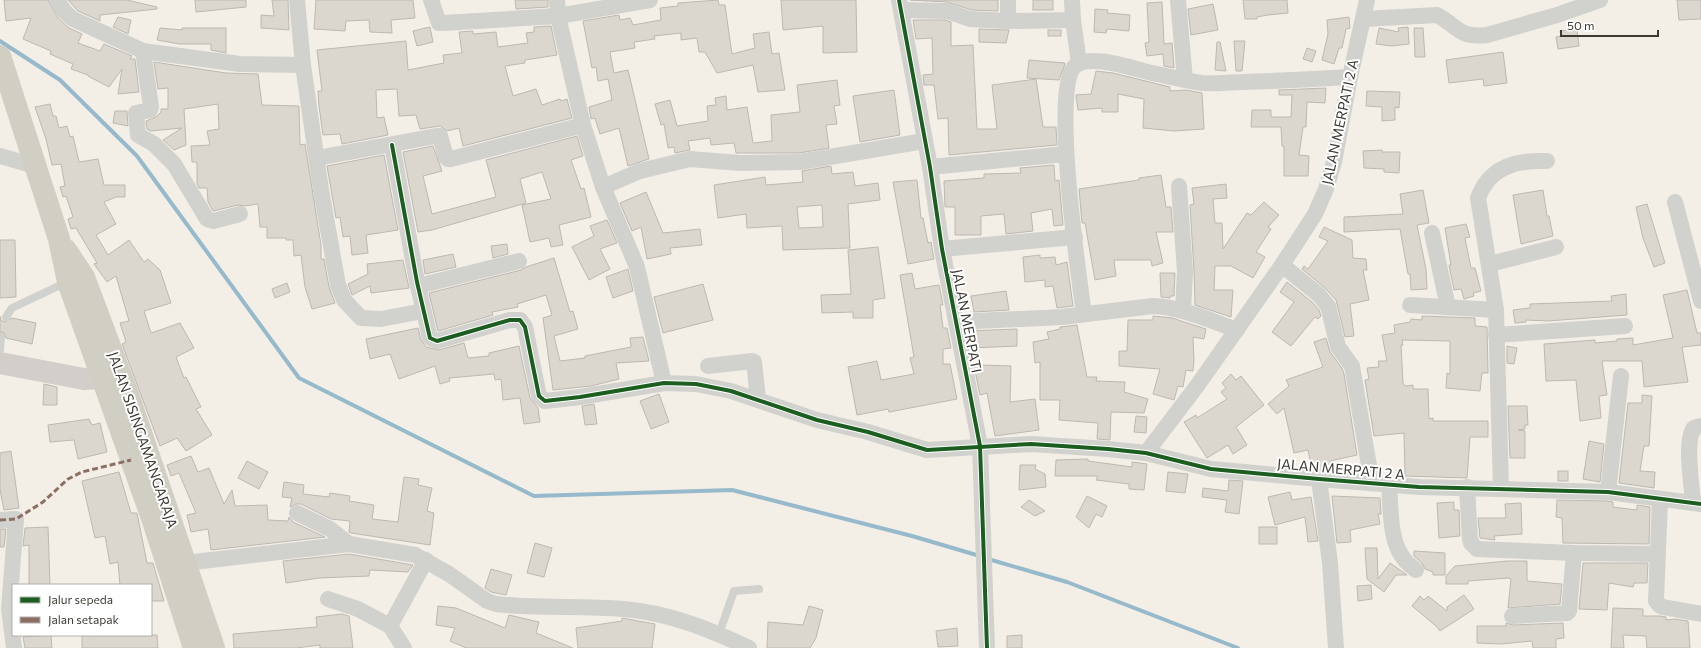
<svg xmlns="http://www.w3.org/2000/svg" width="1701" height="648" viewBox="0 0 1701 648" font-family="Commissioner,sans-serif">
<rect width="100%" height="100%" fill="#f4efe6"/>
<g fill="none" stroke-linecap="round" stroke-linejoin="round">
<g stroke="#96bacc" stroke-width="4">
<polyline points="0,41 60,80 137,156 299,378 534,496 732,490 912,536 980,556"/>
<polyline points="988,559 1067,582 1238,648"/>
</g>
</g>
<g fill="#dbd7cf" stroke="#bcb9b2" fill-rule="evenodd">
<polygon points="4,0 48,0 58,18 69,28 82,34 78,43 100,51 104,44 132,56 130,59 135,59 139,92 118,94 122,69 109,87 88,76 88,75 71,69 73,64 50,54 51,51 23,39 31,18 6,21"/>
<polygon points="68,0 127,0 157,7 157,9 100,15 100,21 78,11"/>
<polygon points="195,0 246,0 246,7 196,12"/>
<polygon points="272,0 288,0 289,30 261,28 261,15 274,16"/>
<polygon points="316,0 413,0 415,18 391,20 392,33 370,32 369,20 346,21 345,31 314,29"/>
<polygon points="515,0 548,0 548,7 516,9"/>
<polygon points="718,0 719,5 725,5 732,54 755,48 753,34 769,32 772,54 779,53 785,90 758,92 753,65 717,73 705,52 699,52 697,38 681,40 681,33 654,36 655,39 634,42 635,48 610,52 614,73 628,70 649,159 628,166 619,128 600,134 595,118 591,119 589,107 612,100 608,79 598,81 596,67 592,68 583,21 619,15 620,20 630,18 633,25 661,20 660,8 678,6 678,3"/>
<polygon points="781,0 856,0 857,52 823,53 823,26 783,30"/>
<polygon points="910,0 998,0 998,11 972,10 947,2"/>
<rect x="1033" y="0" width="20" height="10"/>
<polygon points="1243,0 1287,0 1288,13 1268,15 1257,17 1257,19 1245,19"/>
<polygon points="1677,0 1701,0 1701,19 1679,20"/>
<polygon points="1162,2 1164,44 1172,43 1174,68 1164,66 1163,54 1147,56 1145,43 1149,42 1147,3"/>
<polygon points="1213,4 1218,30 1191,35 1188,9"/>
<polygon points="1095,9 1108,10 1107,13 1130,15 1129,31 1107,29 1106,33 1094,32"/>
<polygon points="118,17 131,20 128,34 113,27"/>
<polygon points="1349,17 1350,28 1346,29 1342,48 1339,48 1334,64 1322,60 1328,34 1327,20"/>
<polygon points="913,20 945,20 951,22 951,46 973,45 977,129 997,129 992,85 1036,79 1043,127 1056,127 1057,145 949,155 948,118 938,119 934,85 924,85 923,75 933,74 932,38 916,39"/>
<polygon points="551,26 557,55 525,60 525,63 505,66 513,96 536,89 542,105 560,99 561,101 567,99 572,118 463,146 459,128 447,131 440,126 420,129 416,115 399,116 397,89 376,90 377,118 384,117 388,135 342,144 340,134 323,135 319,106 318,91 322,91 317,50 406,41 408,70 444,63 443,55 462,53 459,32 473,31 473,34 496,32 498,47 528,43 526,33 534,32 534,27"/>
<polygon points="430,27 433,42 417,46 413,31"/>
<polygon points="1408,27 1409,44 1391,46 1376,44 1379,28 1399,32 1398,28"/>
<polygon points="160,28 182,30 182,28 226,28 226,53 211,50 211,44 179,44 157,40"/>
<polygon points="1414,28 1423,28 1425,57 1415,57"/>
<polygon points="979,29 1009,30 1006,43 979,42"/>
<polygon points="1577,29 1579,46 1558,49 1556,37 1561,36 1560,31"/>
<rect x="1048" y="30" width="13" height="6"/>
<polygon points="1234,41 1245,41 1242,71 1236,71"/>
<polygon points="1217,42 1220,42 1226,71 1215,70"/>
<polygon points="1307,48 1316,51 1312,62 1303,59"/>
<polygon points="1503,52 1507,83 1484,86 1483,79 1449,83 1446,60"/>
<polygon points="1029,60 1065,63 1064,67 1059,80 1027,78"/>
<polygon points="154,62 226,73 258,74 262,105 299,106 300,145 305,144 321,245 321,259 324,259 329,287 335,303 312,309 305,287 301,255 294,256 293,240 286,240 286,238 267,238 267,227 260,227 258,204 245,206 238,205 213,211 208,202 207,188 199,188 197,184 197,162 192,162 191,146 210,145 207,131 219,129 218,104 184,109 186,145 174,150 163,140 182,128 150,131 147,129 146,121 156,117 161,112 161,109 168,109 168,88 158,89"/>
<polygon points="1096,71 1113,73 1170,87 1170,91 1186,90 1202,93 1204,129 1174,131 1143,128 1144,99 1118,94 1118,112 1102,112 1102,108 1078,110 1076,95 1091,94"/>
<polygon points="837,80 840,105 834,106 837,124 826,125 829,148 799,153 736,153 734,143 711,145 710,138 688,141 690,150 675,153 674,147 668,148 664,124 661,125 655,104 670,100 677,126 708,121 707,106 716,105 715,98 726,96 727,110 747,107 753,143 772,141 771,115 800,112 797,85"/>
<polygon points="1326,88 1325,103 1307,102 1306,127 1303,127 1299,155 1309,156 1308,176 1284,176 1284,146 1282,146 1281,127 1251,127 1252,110 1271,110 1271,117 1291,117 1292,95 1279,95 1279,90"/>
<polygon points="894,90 900,135 860,142 853,96"/>
<polygon points="1367,91 1400,92 1399,108 1395,107 1395,120 1382,121 1382,107 1366,106"/>
<polygon points="50,104 53,116 56,116 59,128 67,126 70,137 73,136 79,162 98,159 104,185 125,185 125,197 116,197 104,202 116,224 96,235 108,255 129,240 144,262 148,259 160,270 171,303 144,311 151,333 180,323 194,348 176,357 184,378 186,377 201,407 196,409 212,435 186,451 177,438 160,446 122,344 126,342 120,323 129,321 116,276 107,282 94,264 97,263 76,228 71,229 68,219 73,217 66,196 63,197 60,187 65,186 61,164 52,165 46,139 35,107"/>
<polygon points="115,111 127,111 128,126 113,123"/>
<polygon points="577,136 583,156 571,160 581,189 584,188 591,217 559,225 563,245 551,247 549,238 530,242 522,205 551,199 542,172 520,179 526,203 432,230 418,232 403,152 433,146 442,171 423,176 432,214 496,197 486,160"/>
<polygon points="1382,150 1382,152 1400,152 1399,173 1384,172 1384,169 1364,168 1363,151"/>
<polygon points="384,155 398,230 366,235 368,253 352,255 350,236 343,237 340,217 336,218 327,166"/>
<polygon points="1054,165 1055,181 1059,180 1063,225 1054,226 1052,209 1031,213 1033,231 1006,234 1004,214 981,216 981,235 955,235 955,207 945,207 944,181 984,178 984,174 1021,173 1020,168"/>
<path d="M831,166L832,174L853,172L855,186L878,183L880,200L848,204L850,248L783,250L782,226L747,228L746,214L718,218L714,185L765,177L766,185L803,182L802,171ZM822,205L823,227L799,228L797,207Z"/>
<polygon points="1161,175 1166,207 1171,207 1173,232 1156,232 1163,263 1152,266 1151,260 1114,260 1116,276 1095,280 1085,223 1082,223 1079,189 1139,180 1139,178"/>
<polygon points="917,180 921,218 923,218 928,243 931,242 934,259 908,264 893,182"/>
<polygon points="1226,184 1227,198 1213,199 1215,223 1222,223 1223,249 1247,213 1251,215 1264,202 1279,215 1268,227 1271,229 1256,252 1265,257 1253,278 1231,266 1215,266 1214,290 1233,290 1231,317 1195,305 1194,271 1190,205 1194,204 1192,188"/>
<polygon points="1423,190 1429,223 1417,225 1426,269 1427,289 1411,290 1410,274 1408,274 1400,229 1344,232 1344,217 1403,214 1400,194"/>
<polygon points="1543,190 1547,216 1549,216 1553,236 1521,244 1513,195"/>
<polygon points="646,192 663,233 700,229 702,245 670,248 671,254 647,259 641,227 632,231 620,203"/>
<polygon points="1647,204 1665,263 1654,267 1643,238 1636,207"/>
<polygon points="607,220 617,243 600,249 610,269 589,280 572,247 594,236 590,226"/>
<polygon points="1466,224 1470,237 1465,238 1471,268 1475,268 1481,291 1473,293 1474,296 1464,299 1461,289 1454,290 1449,265 1451,265 1445,228"/>
<polygon points="1324,227 1352,240 1353,258 1366,259 1367,270 1363,270 1369,300 1350,304 1354,336 1345,337 1336,300 1325,288 1302,269 1304,266 1308,269 1328,241 1319,237"/>
<polygon points="0,240 15,240 16,297 0,298"/>
<polygon points="507,244 508,254 493,258 491,246"/>
<polygon points="878,247 885,298 873,300 873,318 853,318 853,312 822,313 821,295 851,294 848,250"/>
<polygon points="453,254 456,267 425,274 423,260"/>
<polygon points="1040,255 1040,258 1055,257 1056,265 1067,262 1073,306 1057,308 1053,286 1045,287 1045,280 1025,282 1023,257"/>
<polygon points="554,258 570,312 573,311 578,329 554,336 560,361 585,358 585,356 631,347 630,338 643,337 649,361 616,363 619,379 591,386 553,390 543,318 552,315 546,295 517,304 518,307 492,312 493,315 438,331 429,293 521,270 526,267"/>
<polygon points="403,260 409,288 371,293 370,286 352,295 348,284 368,274 367,264"/>
<polygon points="628,269 633,291 613,298 606,277"/>
<polygon points="912,273 915,289 939,285 943,305 940,305 943,328 947,328 951,348 943,349 943,364 950,364 957,399 889,412 888,409 857,415 848,367 877,361 881,380 914,374 910,358 914,357 900,275"/>
<polygon points="1160,273 1175,273 1174,296 1170,296 1170,298 1161,297"/>
<polygon points="1287,282 1312,302 1319,310 1321,316 1318,319 1315,317 1291,346 1272,332 1294,302 1280,292"/>
<polygon points="287,283 290,292 275,298 272,289"/>
<polygon points="703,284 713,320 663,333 654,297"/>
<polygon points="1687,290 1697,333 1701,333 1701,345 1682,347 1688,382 1644,387 1642,361 1602,361 1607,395 1599,396 1601,418 1580,421 1576,380 1546,381 1544,344 1595,340 1595,343 1617,341 1617,339 1633,338 1633,345 1673,338 1663,295"/>
<polygon points="1006,291 1009,310 974,312 971,296"/>
<polygon points="1626,294 1627,315 1548,321 1526,320 1526,322 1515,323 1513,310 1530,308 1530,304 1612,301 1611,296"/>
<polygon points="0,316 1,320 5,322 12,318 36,323 32,344 6,338 4,333 0,332"/>
<polygon points="1153,316 1172,318 1206,329 1204,339 1193,337 1194,360 1193,371 1186,370 1183,387 1178,386 1174,400 1153,394 1160,369 1119,366 1119,351 1127,351 1128,320 1153,320"/>
<polygon points="1422,316 1475,318 1475,326 1487,327 1488,373 1482,373 1480,391 1446,388 1447,373 1450,374 1450,341 1402,340 1403,345 1401,345 1403,383 1405,386 1413,385 1413,389 1428,389 1429,419 1433,418 1433,421 1488,421 1488,437 1470,437 1467,478 1405,476 1404,433 1374,436 1365,380 1369,379 1367,368 1379,367 1378,361 1387,361 1382,335 1395,333 1394,325 1410,322 1411,319 1422,320"/>
<polygon points="1077,325 1087,377 1097,377 1096,381 1125,382 1124,392 1148,399 1144,413 1111,412 1110,440 1097,439 1098,423 1059,420 1060,400 1040,400 1040,362 1035,363 1033,342 1049,339 1047,332 1060,329 1060,327"/>
<polygon points="418,328 421,340 426,347 439,350 464,343 468,358 489,356 489,353 519,346 530,398 538,408 540,422 524,424 520,398 503,400 501,379 495,380 494,374 449,378 450,381 440,384 435,366 399,379 390,354 370,359 366,339"/>
<polygon points="1017,329 1017,346 971,348 967,331"/>
<polygon points="1326,338 1330,352 1342,368 1344,374 1357,455 1330,461 1332,467 1320,470 1312,469 1308,450 1294,453 1284,408 1277,414 1268,404 1289,386 1286,380 1323,367 1314,342"/>
<polygon points="1507,346 1517,348 1514,364 1507,363"/>
<polygon points="980,365 1011,366 1010,402 1035,399 1039,430 995,436 987,393 980,395 974,366"/>
<polygon points="1231,374 1236,380 1241,376 1264,405 1236,427 1247,445 1233,454 1228,445 1207,458 1184,422 1196,415 1197,418 1227,399 1221,392 1226,388 1222,383"/>
<polygon points="44,384 57,387 57,405 43,405"/>
<polygon points="659,394 669,422 651,429 640,401"/>
<polygon points="1642,395 1652,396 1649,446 1644,446 1640,471 1655,472 1654,488 1619,483 1628,403 1642,403"/>
<polygon points="594,404 597,424 585,425 582,406"/>
<polygon points="1508,406 1527,406 1528,425 1525,425 1525,429 1518,430 1525,431 1525,458 1510,458"/>
<polygon points="1136,416 1147,417 1146,433 1134,432"/>
<polygon points="89,419 92,425 100,423 107,452 78,459 74,440 50,442 48,425"/>
<polygon points="1589,441 1604,444 1600,482 1583,479"/>
<polygon points="11,451 19,508 4,510 0,490 0,453"/>
<polygon points="191,456 198,472 209,468 224,504 232,490 235,506 267,505 268,520 288,521 289,517 293,522 325,537 211,550 208,529 191,532 187,515 196,513 179,473 171,476 167,465"/>
<polygon points="1088,459 1088,461 1132,467 1132,462 1147,464 1144,490 1129,489 1129,484 1096,480 1098,476 1055,476 1056,460"/>
<polygon points="247,461 268,472 259,489 238,478"/>
<polygon points="1020,465 1036,465 1035,469 1045,474 1046,487 1019,490"/>
<rect x="1558" y="471" width="10" height="10"/>
<polygon points="119,472 131,513 137,513 147,563 153,563 164,601 151,601 151,585 120,585 118,562 110,564 105,536 95,538 82,481"/>
<polygon points="1168,472 1188,474 1185,493 1166,491"/>
<polygon points="404,477 419,479 418,485 432,488 427,511 434,513 430,545 351,533 349,532 350,521 331,519 301,504 296,504 290,507 292,498 282,497 284,482 304,485 303,494 329,497 330,493 350,496 349,501 374,505 372,519 398,522"/>
<polygon points="1229,480 1243,481 1239,514 1225,512 1227,500 1202,497 1203,488 1228,491"/>
<polygon points="1290,492 1292,500 1311,497 1318,541 1308,542 1305,517 1275,525 1268,497"/>
<polygon points="1087,496 1107,506 1102,517 1096,514 1089,528 1076,517"/>
<polygon points="1332,496 1380,498 1381,514 1378,514 1380,524 1350,530 1351,542 1337,543"/>
<polygon points="1029,500 1045,511 1035,516 1021,507"/>
<polygon points="1557,500 1607,501 1613,502 1613,507 1637,510 1637,505 1650,507 1649,544 1563,543 1562,518 1556,517"/>
<polygon points="1454,502 1454,510 1459,510 1460,536 1439,538 1437,503"/>
<polygon points="1521,503 1522,534 1494,536 1495,540 1480,538 1478,518 1506,518 1505,504"/>
<polygon points="48,527 50,585 29,585 29,545 23,546 25,528"/>
<rect x="1259" y="527" width="18" height="17"/>
<polygon points="0,529 6,529 4,547 0,547"/>
<polygon points="535,543 552,548 544,577 527,573"/>
<polygon points="1365,548 1377,548 1378,579 1390,563 1407,575 1396,575 1384,592 1367,579"/>
<polygon points="1414,551 1445,553 1445,575 1433,575 1433,572 1425,569 1422,563 1414,556"/>
<polygon points="349,554 413,565 408,572 370,570 369,576 319,578 286,583 283,561"/>
<polygon points="1507,561 1527,561 1527,581 1562,584 1560,604 1508,608 1511,579 1508,578 1468,581 1468,584 1446,584 1446,576 1455,566"/>
<polygon points="1583,563 1648,563 1647,583 1634,583 1633,587 1609,583 1607,610 1579,609"/>
<polygon points="491,569 512,575 506,595 491,592 485,588"/>
<polygon points="1371,585 1372,599 1358,601 1357,586"/>
<polygon points="1464,595 1474,609 1440,631 1436,626 1412,606 1420,596 1424,600 1428,596 1447,611 1447,607"/>
<polygon points="438,606 456,608 505,628 509,615 539,622 536,633 573,648 466,648 450,641 455,628 436,625"/>
<polygon points="809,606 823,610 816,638 810,648 767,648 768,622 803,625"/>
<polygon points="1613,608 1643,609 1643,616 1660,616 1666,617 1666,620 1675,619 1688,621 1690,648 1647,648 1646,636 1623,635 1624,648 1611,648"/>
<polygon points="342,614 349,616 353,648 320,648 320,645 296,648 234,648 233,634 317,627 316,617"/>
<polygon points="622,618 655,624 652,648 578,648 576,628 622,621"/>
<polygon points="1506,623 1513,625 1563,623 1564,638 1556,639 1556,648 1533,648 1532,641 1501,644 1477,643 1477,626 1506,626"/>
<polygon points="957,628 958,646 938,647 936,631"/>
<polygon points="51,635 52,648 25,648 23,637"/>
<polygon points="82,635 157,635 158,648 82,648"/>
<polygon points="1022,635 1022,648 1007,648 1007,636"/>
</g>
<g fill="none" stroke-linecap="round" stroke-linejoin="round">
<g stroke="#d1d1cd" stroke-width="8">
<polyline points="6,317 12,308 67,282"/>
<polyline points="0,350 1,337"/>
<polyline points="719,634 734,591 759,589"/>
</g>
<g stroke="#d1d1cd" stroke-width="16">
<polyline points="57,0 64,11 73,19 143,51 240,64 303,65"/>
<polyline points="297,0 303,65 321,190 338,285 344,300 361,318 381,319 423,311"/>
<polyline points="431,0 439,23 443,23 558,16 650,0"/>
<polyline points="557,0 558,16 583,125 603,187 640,171 690,159 740,163 800,162 924,141"/>
<polyline points="899,0 930,167 942,249 980,446 987,648"/>
<polyline points="1072,0 1073,20 1079,63"/>
<polyline points="1178,0 1185,80"/>
<polyline points="901,10 947,11 970,19 1008,21 1073,20"/>
<path d="M1364,19L1437,15C1459,27 1458,38 1487,35L1557,15L1600,0"/>
<polyline points="1008,21 1008,0"/>
<polyline points="143,51 151,107 150,110 136,113 138,135 154,144 174,164 207,219 213,221 240,214"/>
<polyline points="392,145 417,282 430,338 437,341 510,320 520,320 525,327 539,396 545,401 580,397 664,383 696,384 731,391 817,420 868,432 927,450 1031,444 1108,449 1146,453 1211,469 1319,479 1419,487 1608,492 1701,504"/>
<polyline points="0,156 35,166"/>
<polyline points="317,158 436,136 440,136 446,157 448,159 451,159 583,125"/>
<polyline points="930,167 1066,154"/>
<polyline points="1179,186 1185,272 1183,311"/>
<polyline points="603,187 637,267 664,383"/>
<polyline points="1675,202 1701,301"/>
<polyline points="1432,233 1448,307"/>
<polyline points="942,249 1075,237"/>
<polyline points="1490,264 1556,247"/>
<polyline points="1282,265 1319,295 1328,306 1338,347 1352,366 1372,483"/>
<polyline points="418,286 519,261"/>
<polyline points="1410,305 1496,310 1501,488"/>
<path d="M1496,310L1478,198C1490,166 1517,160 1547,161"/>
<path d="M1084,314C1079,277 1051,87 1075,66C1091,52 1138,71 1157,74C1172,77 1187,81 1202,83C1215,84 1230,82 1244,82C1279,81 1314,79 1350,77"/>
<path d="M956,322L1062,317L1153,306C1181,307 1209,320 1237,330"/>
<polyline points="1496,335 1625,326"/>
<polyline points="708,366 752,361 754,362 758,399"/>
<polyline points="1146,453 1197,386 1282,265 1315,214 1326,189 1334,162 1350,77 1367,0"/>
<polyline points="1319,479 1330,563 1336,648"/>
<path d="M1389,485C1391,507 1389,541 1404,559C1407,563 1412,567 1416,570"/>
<polyline points="1467,487 1470,539 1471,543 1477,549 1574,553 1656,554"/>
<polyline points="1608,492 1621,376"/>
<polyline points="1660,499 1656,601 1659,605 1663,607 1701,614"/>
<path d="M1693,503C1692,485 1684,441 1694,428L1701,426"/>
<polyline points="297,513 330,529 349,544"/>
<polyline points="0,520 16,519 9,609 14,648"/>
<path d="M185,563L349,544L415,555L449,574L487,601L496,604C539,609 582,605 624,609C669,613 709,629 749,648"/>
<polyline points="328,599 358,609 390,626"/>
<polyline points="1512,616 1567,613 1569,611 1574,553"/>
<polyline points="404,648 390,626 426,560"/>
</g>
<polyline stroke="#d2cfca" stroke-width="22" points="0,363 84,379 102,378"/>
<g stroke="#d1cec3" stroke-width="22">
<polyline points="0,56 59,239 68,282 153,521 194,648"/>
<polyline points="66,250 84,277 128,394 214,648"/>
</g>
<polyline stroke="#8d6e63" stroke-width="3" stroke-dasharray="6 3" stroke-linecap="butt" points="0,520 16,519 43,502 68,479 82,472 131,460"/>
<defs>
<g id="cycleway">
<polyline points="899,0 930,167 942,249 980,446 987,648"/>
<polyline points="392,145 417,282 430,338 437,341 510,320 520,320 525,327 539,396 545,401 580,397 664,383 696,384 731,391 817,420 868,432 927,450 1031,444 1108,449 1146,453 1211,469 1319,479 1419,487 1608,492 1701,504"/>
</g>
</defs>
<use href="#cycleway" stroke="#fff" stroke-width="6"/>
<use href="#cycleway" stroke="#1b5e20" stroke-width="4"/>
</g>
<g text-anchor="middle" stroke-width="4" stroke-linejoin="round" paint-order="stroke">
<g font-size="14" fill="#3d3932" stroke="#fff">
<text transform="translate(1340 122) rotate(-78)" y="5">JALAN MERPATI 2 A</text>
<text transform="translate(967 321) rotate(79)" y="5">JALAN MERPATI</text>
<text transform="translate(143 440) rotate(71)" y="5">JALAN SISINGAMANGARAJA</text>
<text transform="translate(1341 469) rotate(5)" y="5">JALAN MERPATI 2 A</text>
</g>
</g>
<rect x="12" y="584" width="140" height="52" fill="#ffffff" stroke="#b1b0ad"/>
<rect x="20" y="597" width="20" height="6" fill="#1b5e20" stroke="#b1b0ad"/>
<text x="48" y="604" font-size="12" fill="#3d3932">Jalur sepeda</text>
<rect x="20" y="617" width="20" height="6" fill="#8d6e63" stroke="#b1b0ad"/>
<text x="48" y="624" font-size="12" fill="#3d3932">Jalan setapak</text>
<path d="M1561 30v6h97v-6" fill="none" stroke="#3d3932" stroke-width="2"/>
<text x="1567" y="30" font-size="12" fill="#3d3932" stroke="#ffffff" stroke-width="3" paint-order="stroke">50 m</text>
</svg>
